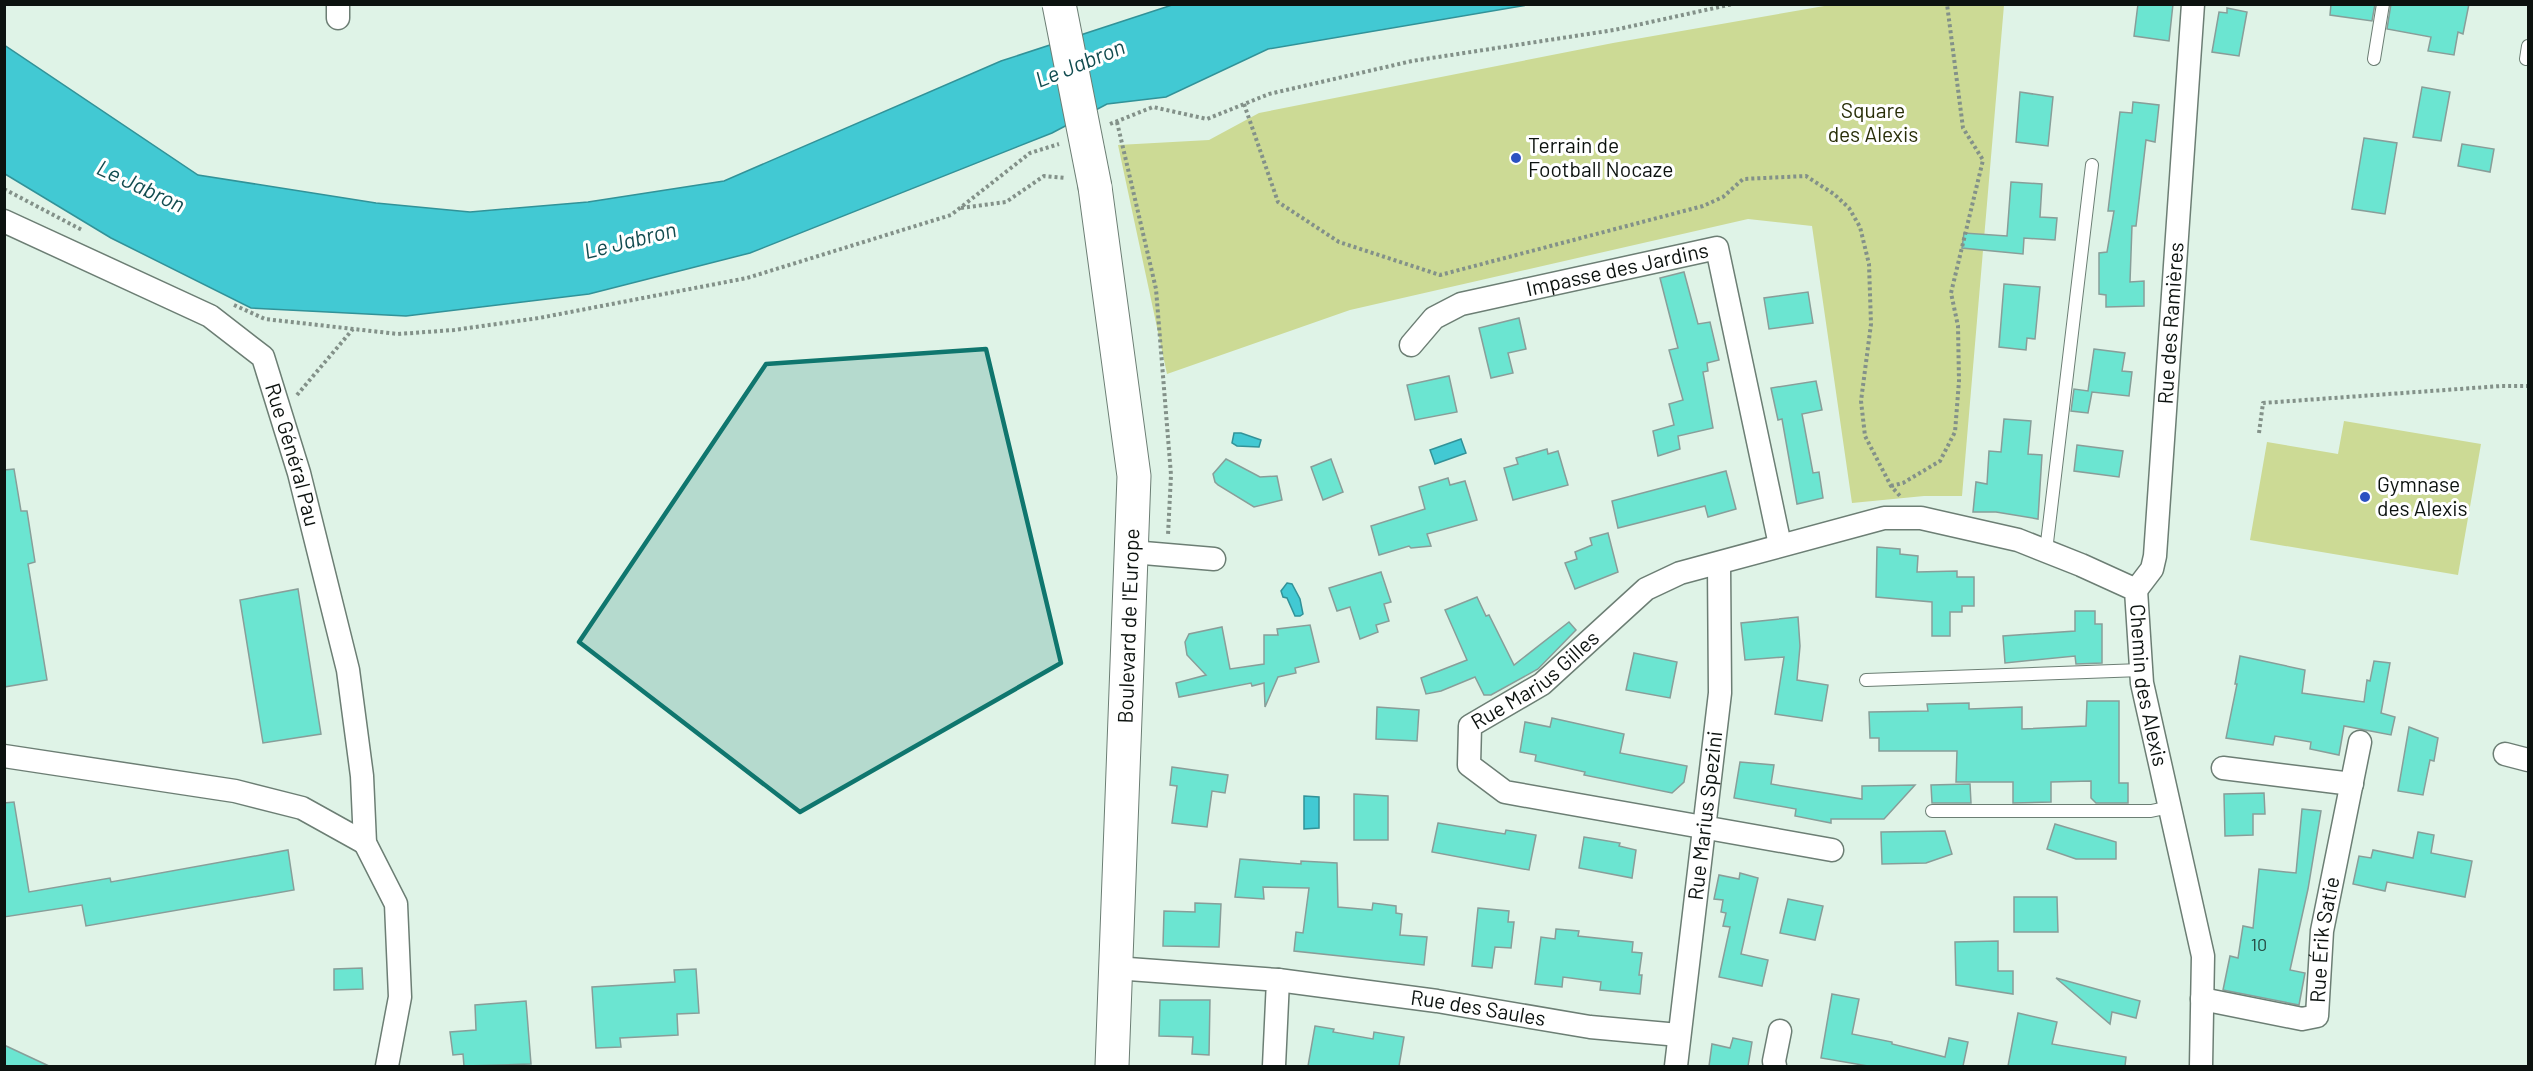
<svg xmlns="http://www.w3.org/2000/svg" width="2533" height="1071" viewBox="0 0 2533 1071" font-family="Barlow,sans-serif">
<rect width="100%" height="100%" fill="#dff3e7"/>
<g fill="#ccda95">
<polygon points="1830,5 2004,5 1962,496 1924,496 1852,503 1812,226 1748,219 1350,310 1167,374 1118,145 1209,140 1259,113 1613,43"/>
<polygon points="2344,421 2481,444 2458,575 2250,540 2267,442 2338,454"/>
</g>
<g fill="#42c9d3" stroke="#329298" stroke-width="1.5">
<polygon points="1172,5 1527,5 1268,49 1166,97 1107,104 1052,133 750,253 589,294 406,316 251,308 111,238 5,174 4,45 198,175 376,203 470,212 588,202 724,181 1001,61"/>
<polygon points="1234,433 1241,433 1261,440 1259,447 1237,446 1232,443"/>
<polygon points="1461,439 1466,453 1435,464 1430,450"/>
<polygon points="1287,583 1292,584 1300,599 1303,614 1300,616 1295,616 1287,598 1283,597 1281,591"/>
<polygon points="1304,796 1319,797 1319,828 1304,829"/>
</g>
<g fill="#6be5d1" stroke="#889e99" stroke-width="1.5">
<polygon points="2138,4 2173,4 2169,41 2134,36"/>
<polygon points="2331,4 2375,4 2372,21 2330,15"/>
<polygon points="2391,4 2469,4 2463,34 2458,32 2454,55 2428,51 2431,37 2387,29"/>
<polygon points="2227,8 2247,12 2239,56 2212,52 2219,12 2227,13"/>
<polygon points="2422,87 2450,92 2441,141 2413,137"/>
<polygon points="2020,92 2053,97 2048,146 2016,142"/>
<polygon points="2133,102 2159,105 2155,142 2146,140 2136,226 2132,226 2130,282 2144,281 2144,306 2106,307 2106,295 2099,294 2099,253 2107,252 2114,211 2108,211 2120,112 2132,113"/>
<polygon points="2364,138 2397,143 2385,214 2352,209"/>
<polygon points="2462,144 2494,149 2490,172 2458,166"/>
<polygon points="2011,182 2042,184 2040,217 2057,218 2055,240 2024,238 2023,254 1962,248 1964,233 2007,236"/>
<polygon points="1684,272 1698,324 1710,322 1719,360 1707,363 1708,371 1703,372 1713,428 1678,436 1680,449 1658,456 1653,431 1674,425 1669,404 1683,400 1669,350 1678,348 1660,278"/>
<polygon points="2004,284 2040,287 2035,339 2027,338 2026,350 1999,347"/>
<polygon points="1808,292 1813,323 1769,329 1764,298"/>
<polygon points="1519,318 1526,349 1508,353 1513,373 1491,378 1479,328"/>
<polygon points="2094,349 2125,353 2122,371 2132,372 2129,396 2092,392 2088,413 2071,411 2074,389 2088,391"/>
<polygon points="1449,376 1457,412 1415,420 1407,385"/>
<polygon points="1816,381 1822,410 1802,414 1813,473 1819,472 1823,498 1797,504 1782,419 1778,420 1771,388"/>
<polygon points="2004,419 2031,421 2028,454 2042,455 2038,519 1996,512 1973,512 1976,482 1987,484 1989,451 2001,452"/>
<polygon points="2077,445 2123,451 2119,477 2074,471"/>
<polygon points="1547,449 1548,454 1558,451 1568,485 1513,500 1504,468 1518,464 1516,458"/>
<polygon points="1226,459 1260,477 1277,476 1282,500 1254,507 1218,485 1215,482 1213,474"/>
<polygon points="1331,459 1343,492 1323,500 1311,467"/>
<polygon points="14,469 21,511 27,511 35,562 28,564 47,680 4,687 4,470"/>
<polygon points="1726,471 1736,509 1708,517 1705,506 1618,528 1612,501"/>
<polygon points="1448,478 1450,485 1465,481 1477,520 1427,534 1431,546 1411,548 1409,546 1379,555 1371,526 1425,509 1419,487"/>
<polygon points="1608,533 1618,572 1575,589 1565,563 1577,559 1575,552 1592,545 1590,538"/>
<polygon points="1877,547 1900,549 1900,554 1918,556 1917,572 1957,571 1957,577 1974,577 1974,606 1962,606 1962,612 1950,612 1950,636 1932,636 1932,602 1876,597"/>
<polygon points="1381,572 1391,602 1384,604 1389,621 1376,625 1378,632 1360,639 1350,607 1337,611 1329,588"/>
<polygon points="298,589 321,734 263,743 240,600"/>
<polygon points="1477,597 1486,616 1489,615 1514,665 1569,622 1576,630 1538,669 1491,695 1484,695 1475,677 1441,691 1426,694 1421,678 1467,660 1445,610"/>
<polygon points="2075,611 2095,611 2095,624 2102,624 2102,663 2076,664 2075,656 2005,663 2003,636 2075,631"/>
<polygon points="1798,617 1800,646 1797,680 1828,685 1822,721 1775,714 1784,657 1745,660 1741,623"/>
<polygon points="1310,625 1319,662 1295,668 1296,673 1278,677 1265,707 1264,683 1252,686 1251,683 1179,697 1176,683 1206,675 1187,655 1185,642 1189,634 1222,627 1230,669 1264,664 1264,635 1278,635 1277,629"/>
<polygon points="1634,653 1677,662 1670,698 1626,690"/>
<polygon points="2240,656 2305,670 2302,693 2364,702 2367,680 2370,681 2374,661 2390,663 2381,713 2395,717 2391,735 2344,726 2339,755 2310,749 2311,742 2275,736 2273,745 2226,738 2237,684 2235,684"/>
<polygon points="2087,701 2119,701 2119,783 2128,783 2128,803 2096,803 2091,798 2091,781 2051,782 2051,802 2013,803 2013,782 1956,782 1957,751 1879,751 1879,738 1870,738 1869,712 1928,711 1927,704 1969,703 1969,709 2022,707 2022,729 2086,726"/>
<polygon points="1377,707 1419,710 1417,741 1376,739"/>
<polygon points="1552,718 1624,734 1620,753 1687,766 1684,782 1672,793 1584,775 1585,772 1535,761 1536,755 1520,752 1525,722 1550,727"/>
<polygon points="2409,727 2438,738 2434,761 2430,760 2423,795 2398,791"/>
<polygon points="1740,762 1774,765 1771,784 1862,799 1862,786 1915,785 1884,819 1831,819 1831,823 1795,816 1796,809 1734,798"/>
<polygon points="1172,767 1228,775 1225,793 1212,791 1207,827 1172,823 1177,786 1170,785"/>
<polygon points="1970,784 1971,803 1932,803 1931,785"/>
<polygon points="2264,793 2265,814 2253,814 2253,835 2225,836 2224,794"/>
<polygon points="1354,794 1388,796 1388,840 1354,840"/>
<polygon points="14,802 29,892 110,878 111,882 288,850 294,890 86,926 82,905 4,917 4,803"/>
<polygon points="2302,809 2321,811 2308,889 2290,970 2305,973 2299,1005 2223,990 2230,956 2238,958 2243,926 2253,928 2259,869 2296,873"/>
<polygon points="1438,823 1505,834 1506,830 1536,835 1529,870 1432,852"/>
<polygon points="2055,824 2116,842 2116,859 2076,859 2047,849"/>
<polygon points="1945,831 1952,854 1926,863 1882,864 1881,832"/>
<polygon points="2418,832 2434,835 2431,853 2472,861 2465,897 2387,882 2385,891 2353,884 2359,856 2371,858 2373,850 2413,858"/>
<polygon points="1584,837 1620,843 1619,846 1636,850 1632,878 1579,868"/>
<polygon points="1240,859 1301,864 1301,861 1337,863 1338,907 1372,910 1373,903 1396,906 1396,913 1402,914 1400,935 1427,937 1424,965 1294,951 1296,932 1303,933 1309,888 1263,887 1264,899 1235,897"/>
<polygon points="1740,873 1758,878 1741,954 1768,960 1762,986 1719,977 1730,927 1723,926 1726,913 1721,912 1723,900 1714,899 1719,875 1739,879"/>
<polygon points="2014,897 2057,897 2058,932 2014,932"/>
<polygon points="1788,899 1823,906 1815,940 1780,933"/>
<polygon points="1195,903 1221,904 1219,947 1163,946 1164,911 1195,912"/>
<polygon points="1478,908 1509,911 1508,922 1514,922 1511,948 1495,947 1492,968 1472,966"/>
<polygon points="1556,929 1579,931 1578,936 1633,942 1632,952 1642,953 1639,975 1642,975 1640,994 1600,990 1601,982 1563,977 1562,987 1535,984 1541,937 1555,939"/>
<polygon points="1998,941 1998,971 2013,971 2013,994 1956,985 1955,942"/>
<polygon points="362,968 363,989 334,990 334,969"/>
<polygon points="696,969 699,1013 677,1014 678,1035 620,1038 621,1047 596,1048 592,987 675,982 674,970"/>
<polygon points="2056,978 2140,1001 2136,1018 2112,1012 2110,1024"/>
<polygon points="1832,994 1859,999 1852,1034 1892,1042 1892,1044 1945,1057 1949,1038 1968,1042 1963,1066 1868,1066 1821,1058"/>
<polygon points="1160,1000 1210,1000 1209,1055 1192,1054 1193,1037 1159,1036"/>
<polygon points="526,1001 531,1064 464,1066 463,1054 453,1055 450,1032 476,1030 475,1005"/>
<polygon points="2018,1013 2057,1022 2052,1044 2126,1057 2125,1066 2008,1066"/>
<polygon points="1315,1026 1334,1029 1333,1032 1373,1039 1374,1032 1404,1037 1399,1066 1308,1066"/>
<polygon points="1733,1038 1752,1042 1748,1066 1709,1066 1712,1044 1730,1048"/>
<polygon points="4,1045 49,1066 4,1066"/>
</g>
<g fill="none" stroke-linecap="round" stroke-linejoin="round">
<defs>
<g id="lane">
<polyline points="2374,59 2383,4"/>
<polyline points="2526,59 2528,46"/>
<polyline points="2046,551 2092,165"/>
<polyline points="1866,680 2141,670"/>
<polyline points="1932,811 2151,811 2170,807"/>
</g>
<g id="street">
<polyline points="338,4 338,18"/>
<path id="s1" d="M4,221L210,316L263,357L299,473L348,670L362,776L365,843L396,904L400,997L387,1066"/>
<path id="s2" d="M1411,345L1434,318L1461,304L1717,248L1780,545"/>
<polyline points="1132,552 1214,559"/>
<path id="s3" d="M2136,590L2152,569L2155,556L2193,4"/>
<polyline points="2505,754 2528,760"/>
<polyline points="4,756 235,791 302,808 365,843"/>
<polyline points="2223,768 2352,784"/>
<path id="s4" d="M1832,850L1505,792L1469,765L1470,726L1542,684L1646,589L1680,573L1884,518H1921L2018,540L2081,565L2136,590L2142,683L2203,956L2201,1066"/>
<polyline points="1115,968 1278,980 1274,1066"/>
<path id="s5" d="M1278,980L1437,1001L1590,1027L1679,1035"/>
<path id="s6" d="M2202,999L2302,1019L2317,1016L2322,931L2360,742"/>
<path id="s7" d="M1676,1066L1720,693L1719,564"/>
<polyline points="1775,1066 1774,1061 1780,1031"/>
</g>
<polyline id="secondary" points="1095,187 1134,476 1112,1066"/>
</defs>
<use href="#lane" stroke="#6c7e74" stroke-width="14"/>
<use href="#street" stroke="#6c7e74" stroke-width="25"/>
<use href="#secondary" stroke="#6c7e74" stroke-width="35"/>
<g stroke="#839189" stroke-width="4" stroke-dasharray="3 3" stroke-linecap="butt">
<polyline points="1244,104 1278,202 1339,242 1440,275 1703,206 1723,197 1743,179 1806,176 1834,194 1849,208 1860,227 1869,264 1871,324 1861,401 1865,436 1891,486 1900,496"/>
<polyline points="1117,122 1156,289 1171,475 1168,535"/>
<polyline points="1110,124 1153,107 1207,119 1269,94 1412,61 1614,30 1733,4"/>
<polyline points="4,189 82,230"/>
<polyline points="961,208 1006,202 1044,176 1065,178"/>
<polyline points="234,305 265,319 398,334 454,330 539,318 747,278 951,215 1030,153 1059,144"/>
<polyline points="297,395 353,329"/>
<polyline points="2259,433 2263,403 2501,386 2528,386"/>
<polyline points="1891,486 1903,483 1940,461 1955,432 1959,381 1958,326 1951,293 1983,160 1963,128 1947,4"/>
</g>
<use href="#lane" stroke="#fff" stroke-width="12"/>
<use href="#street" stroke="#fff" stroke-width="22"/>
<use href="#secondary" stroke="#fff" stroke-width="33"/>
<defs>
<polyline id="secondary-bridge" points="1059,4 1095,187"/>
</defs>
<use href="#secondary-bridge" stroke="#6c7e74" stroke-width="35" stroke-linecap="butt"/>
<use href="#secondary-bridge" stroke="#fff" stroke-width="33"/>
</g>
<path fill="#0f766e" fill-opacity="0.2" stroke="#0f766e" stroke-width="4.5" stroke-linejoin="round" d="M986,349L1061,663L800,812L579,642L766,364Z"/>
<g fill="#2b51c1" stroke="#fff" stroke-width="2">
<circle cx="1516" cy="158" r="6"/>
<circle cx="2365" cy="497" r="6"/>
</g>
<g text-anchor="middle" stroke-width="6" stroke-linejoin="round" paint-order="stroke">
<g font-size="18" fill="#244740">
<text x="2259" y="951">10</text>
</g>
<g font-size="21" fill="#282e08" stroke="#fff">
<text x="1873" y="118">Square<tspan x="1873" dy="24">des Alexis</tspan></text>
</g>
<g font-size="21" fill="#0c120f" stroke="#fff" text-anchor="start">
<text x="1528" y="153">Terrain de<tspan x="1528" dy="24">Football Nocaze</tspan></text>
<text x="2377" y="492">Gymnase<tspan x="2377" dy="24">des Alexis</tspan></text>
</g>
<g font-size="21" fill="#0c120f" stroke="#fff">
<text dy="7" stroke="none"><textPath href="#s2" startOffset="226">Impasse des Jardins</textPath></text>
<text dy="7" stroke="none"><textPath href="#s3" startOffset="273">Rue des Ramières</textPath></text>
<text dy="7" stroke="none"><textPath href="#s1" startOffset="396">Rue Général Pau</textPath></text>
<text transform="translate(1129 626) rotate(-88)" y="7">Boulevard de l'Europe</text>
<text dy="7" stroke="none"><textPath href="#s4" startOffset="496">Rue Marius Gilles</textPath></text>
<text dy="7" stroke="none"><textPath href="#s4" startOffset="1250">Chemin des Alexis</textPath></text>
<text dy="7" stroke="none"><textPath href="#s7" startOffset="252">Rue Marius Spezini</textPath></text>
<text dy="7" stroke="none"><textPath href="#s6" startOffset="194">Rue Érik Satie</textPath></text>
<text dy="7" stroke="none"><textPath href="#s5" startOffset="202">Rue des Saules</textPath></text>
</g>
<g font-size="22" font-style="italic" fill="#124c50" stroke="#fff">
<text transform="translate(1080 63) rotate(-22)" y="8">Le Jabron</text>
<text transform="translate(141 186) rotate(25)" y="8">Le Jabron</text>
<text transform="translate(630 240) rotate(-14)" y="8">Le Jabron</text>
</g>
</g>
<rect width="2533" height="1071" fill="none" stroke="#0c120f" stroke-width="12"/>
</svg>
